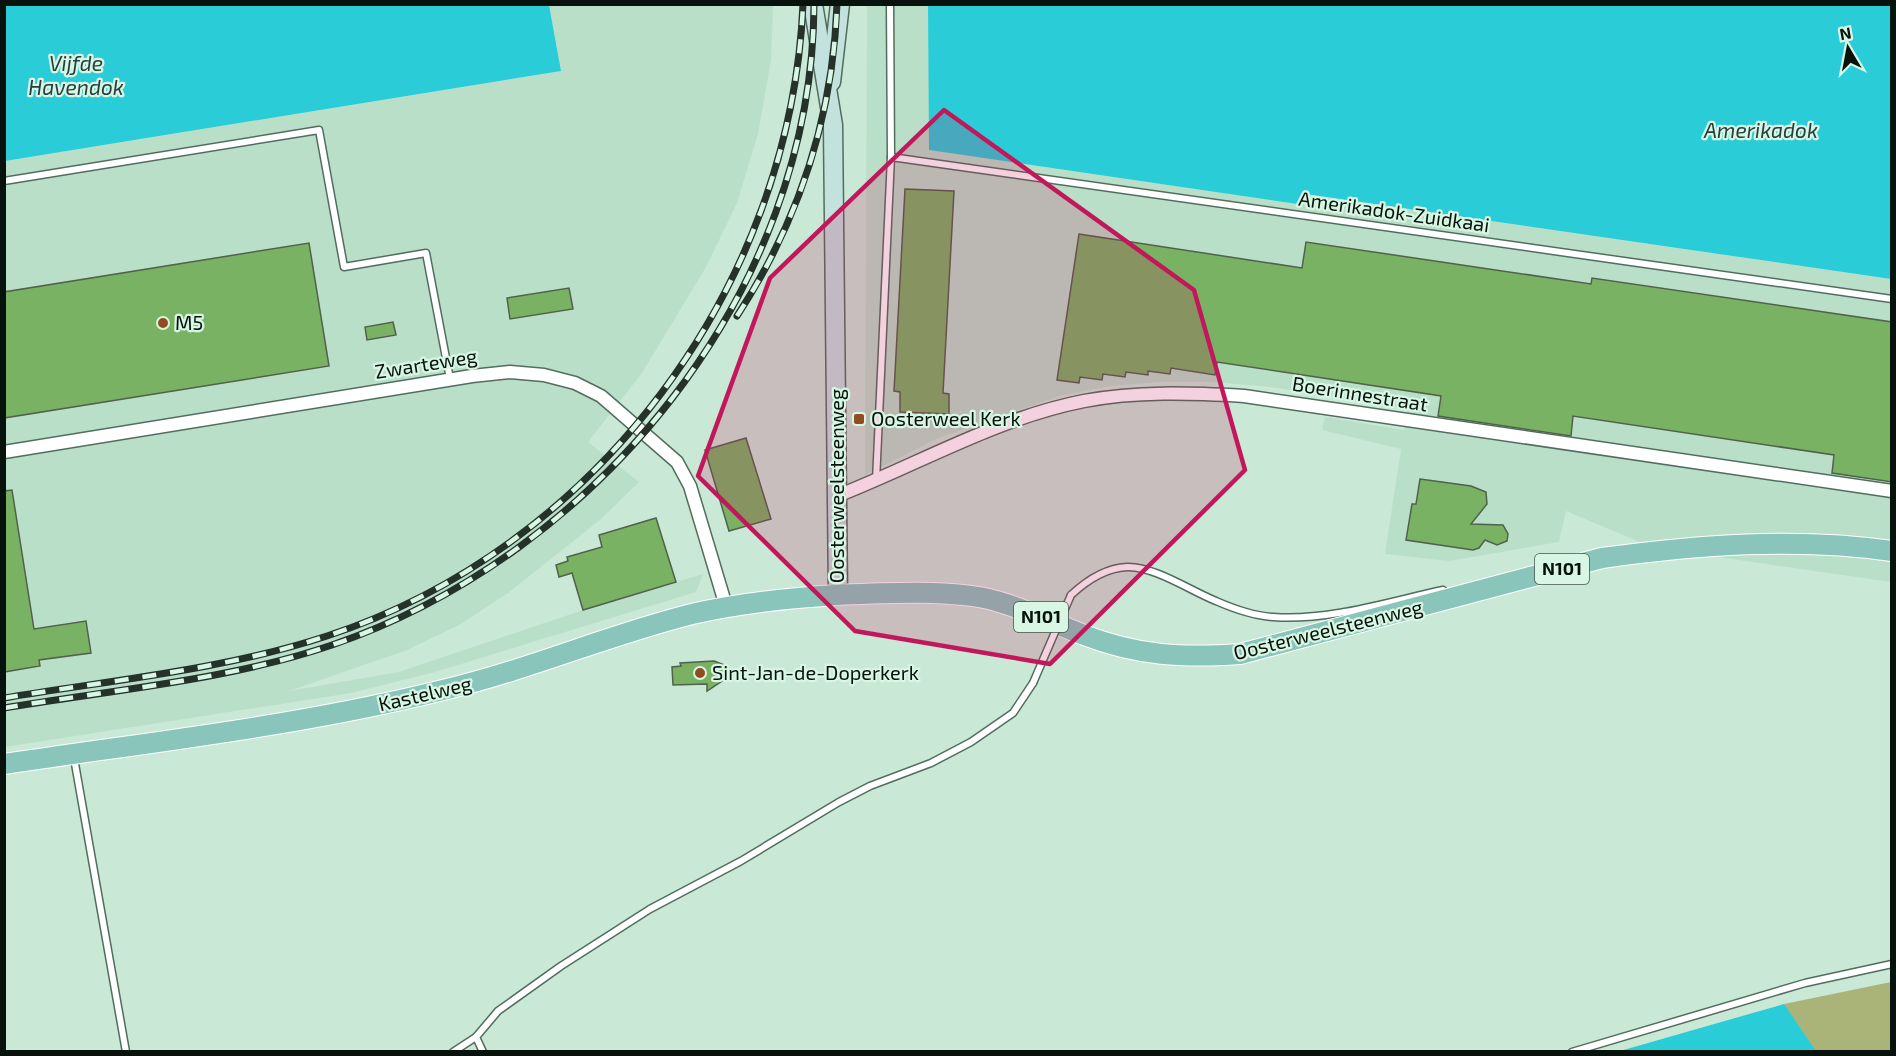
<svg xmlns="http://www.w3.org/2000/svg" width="1896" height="1056" viewBox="0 0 1896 1056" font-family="'Exo 2',sans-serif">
<rect width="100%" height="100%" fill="#cae8d6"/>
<g fill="#badfc9">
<polygon points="549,5 773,5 771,60 758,134 737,203 706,267 642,373 588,442 639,482 600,520 508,593 461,624 407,650 289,691 399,672 583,610 703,574 696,592 435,672 351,693 5,747 5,161 561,71"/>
<polygon points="867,5 928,5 930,150 1304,205 1306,194 1891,279 1891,582 1704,555 1642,543 1566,511 1559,542 1449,561 1385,554 1401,449 1322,430 1325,417 1404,430 1407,409 1271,387 1213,382 1160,382 1110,386 1059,396 936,439 865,475"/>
</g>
<polygon fill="#aab479" points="1891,982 1891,1051 1810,1051 1784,1004"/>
<g fill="#2acdd7">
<polygon points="5,4 549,5 561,71 5,161"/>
<polygon points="928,5 1891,5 1891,279 1306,194 1304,205 929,150"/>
<polygon points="1784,1004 1816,1051 1620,1051"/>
</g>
<g fill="#79b263" stroke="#51614b" stroke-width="1.5">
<polygon points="905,189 954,191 943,393 949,394 949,414 900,412 900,392 894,391"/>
<polygon points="1079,234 1302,268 1306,242 1591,284 1592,278 1892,322 1892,482 1832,473 1834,455 1573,416 1571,436 1438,416 1441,396 1217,362 1215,375 1171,368 1170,374 1148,371 1148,375 1126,372 1125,377 1103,374 1102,380 1080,377 1079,383 1057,380"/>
<polygon points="309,243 329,366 4,418 4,292"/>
<polygon points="569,288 573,309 510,319 507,298"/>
<polygon points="393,322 396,335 367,340 365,327"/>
<polygon points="746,438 771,519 729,531 705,450"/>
<polygon points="1420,479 1471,486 1486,492 1487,504 1471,524 1503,525 1508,534 1507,541 1497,545 1485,540 1479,548 1473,550 1406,540 1412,504 1416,504"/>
<polygon points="12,490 34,629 86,621 91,653 39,660 40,666 4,672 4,491"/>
<polygon points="656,518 676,582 583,610 572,573 559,577 556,565 568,561 567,557 602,547 599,535"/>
<polygon points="714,661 727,666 728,677 707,691 707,684 673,685 672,667 681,666 680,663"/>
</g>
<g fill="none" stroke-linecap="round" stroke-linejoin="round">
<defs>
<g id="service">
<polyline points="891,157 1892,299"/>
<polyline points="4,181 319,130 344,267 426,253 450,379"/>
<polyline points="876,481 891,157 890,4"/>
<path d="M1071,595C1086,581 1105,568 1127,567C1154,566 1191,591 1216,601C1232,608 1255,616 1273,617C1330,621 1387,602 1443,590"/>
<polyline points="74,758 126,1052"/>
<polyline points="453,1052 476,1037"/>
<polyline points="483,1052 476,1037 498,1011 561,966 650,909 741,861 839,802 870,786 931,763 971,742 1013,713 1033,683"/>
<polyline points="1572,1052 1805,983 1892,964"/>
</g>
<g id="minor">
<polyline points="4,452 472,376 510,372 544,375 575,383 601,396 677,462 690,486 726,606"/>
<path d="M837,496C919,464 997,418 1084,401C1137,391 1190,393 1244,396L1892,491"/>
</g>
<g id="secondary">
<polyline points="813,4 833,125 838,595"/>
<polyline points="831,82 840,4"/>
</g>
<path id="primary" d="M4,764C151,742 299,726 443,690C528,670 608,635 692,614C739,603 789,598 837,595C880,593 956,589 996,601C1026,609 1055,624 1084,635C1138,656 1184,658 1240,654L1602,558C1696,545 1797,537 1892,551"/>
</defs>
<use href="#service" stroke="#526d5d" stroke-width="9"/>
<use href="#minor" stroke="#526d5d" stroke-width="15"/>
<use href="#secondary" stroke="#526d5d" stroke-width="21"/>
<use href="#primary" stroke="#fff" stroke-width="22"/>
<use href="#service" stroke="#fff" stroke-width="6"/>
<use href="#minor" stroke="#fff" stroke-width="12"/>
<use href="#secondary" stroke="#c4e2dd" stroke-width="18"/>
<use href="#primary" stroke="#8ac5bb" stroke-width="20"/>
<defs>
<g id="rail">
<path d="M737,316C799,221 833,117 837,4"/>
<path d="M4,698C112,680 223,670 327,636C596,548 791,287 803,4"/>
<path d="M4,708C111,690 230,680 332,645C598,554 813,291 814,4"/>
</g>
</defs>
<use href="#rail" stroke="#24322a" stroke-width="7"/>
<use href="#rail" stroke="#d7f6e3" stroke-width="4.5" stroke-dasharray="14" stroke-linecap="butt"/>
<defs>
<polyline id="service-bridge" points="1033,683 1071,595"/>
</defs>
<use href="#service-bridge" stroke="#526d5d" stroke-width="9" stroke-linecap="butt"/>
<use href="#service-bridge" stroke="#fff" stroke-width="6"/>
</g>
<path fill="#c2185b" fill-opacity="0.2" stroke="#c2185b" stroke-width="4.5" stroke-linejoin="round" d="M944,110L1194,290L1245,470L1050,664L855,631L698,476L770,278Z"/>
<g fill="#904d1f" stroke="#d7f6e3" stroke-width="2">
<circle cx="163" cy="323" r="6"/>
<rect x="853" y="413" width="12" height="12" rx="3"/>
<circle cx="700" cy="673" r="6"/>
</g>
<g text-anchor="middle" stroke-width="4.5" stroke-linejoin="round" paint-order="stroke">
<g fill="#d7f6e3" stroke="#45564c" stroke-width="1.5">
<rect x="1535" y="554" width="54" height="30" rx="4.5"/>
<rect x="1014" y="602" width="54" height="30" rx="4.5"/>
</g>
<g font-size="18" font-weight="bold" fill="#07120c">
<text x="1562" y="575">N101</text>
<text x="1041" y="623">N101</text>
</g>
<g font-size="20" fill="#07120c" stroke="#d7f6e3">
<text transform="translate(1394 212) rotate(8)" y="7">Amerikadok-Zuidkaai</text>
<text transform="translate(426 364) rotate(-9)" y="7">Zwarteweg</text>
<text transform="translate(1360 394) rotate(9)" y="7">Boerinnestraat</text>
<text transform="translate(837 486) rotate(-90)" y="7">Oosterweelsteenweg</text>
<text transform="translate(1328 630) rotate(-14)" y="7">Oosterweelsteenweg</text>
<text transform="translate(425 694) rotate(-13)" y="7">Kastelweg</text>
</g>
<g font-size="20" fill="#07120c" stroke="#d7f6e3" text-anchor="start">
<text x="175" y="330">M5</text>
<text x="871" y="426">Oosterweel Kerk</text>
<text x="712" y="680">Sint-Jan-de-Doperkerk</text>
</g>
<g font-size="21" font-style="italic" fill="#253e40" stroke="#d7f6e3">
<text x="76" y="71">Vijfde<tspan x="76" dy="24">Havendok</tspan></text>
<text x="1761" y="138">Amerikadok</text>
</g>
</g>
<rect width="1896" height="1056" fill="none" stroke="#07120c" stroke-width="12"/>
<g transform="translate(1848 48) rotate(350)" stroke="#d7f6e3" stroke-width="4.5" paint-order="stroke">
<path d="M0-4.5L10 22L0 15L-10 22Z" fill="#07120c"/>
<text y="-9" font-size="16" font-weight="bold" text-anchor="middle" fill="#07120c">N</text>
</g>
</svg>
